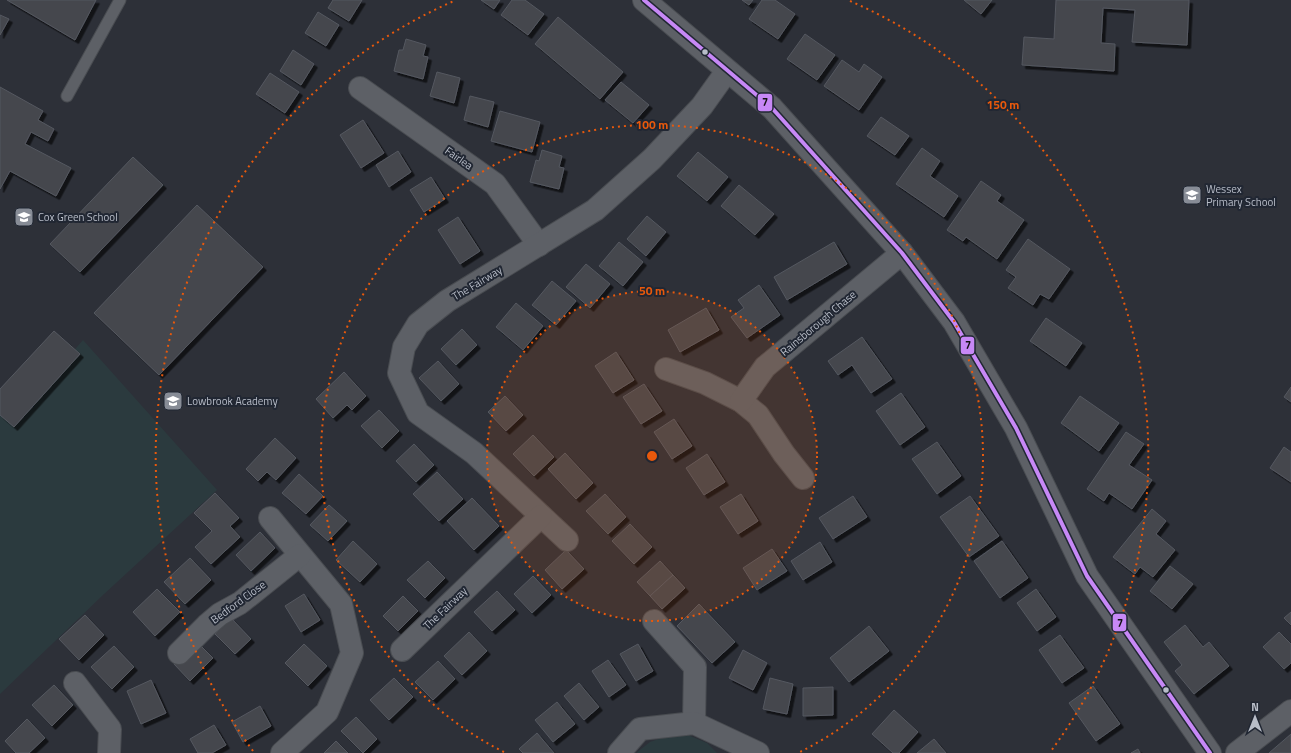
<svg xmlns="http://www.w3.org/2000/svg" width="1291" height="753" viewBox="0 0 1291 753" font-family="'Titillium Web',sans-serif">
<defs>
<filter id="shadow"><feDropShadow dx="3.5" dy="3.5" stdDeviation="0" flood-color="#0009"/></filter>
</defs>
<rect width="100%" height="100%" fill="#2d3038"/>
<g fill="#2b3a3e">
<polygon points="83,340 217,490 103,595 0,694 0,397 20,413"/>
<polygon points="670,735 688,735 707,743 717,753 636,753 650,742"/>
</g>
<g fill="#44474d" stroke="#555860" filter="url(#shadow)">
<polygon points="7,0 96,0 75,40"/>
<polygon points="333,0 362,0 349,21 328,8"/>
<polygon points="481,0 500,0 494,9"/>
<polygon points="512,0 525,0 544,14 528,35 501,15"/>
<polygon points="742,0 753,0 749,5"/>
<polygon points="762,0 775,0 795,14 778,39 749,19"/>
<polygon points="964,0 992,0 981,14"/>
<polygon points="1056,0 1189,0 1187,45 1132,42 1135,10 1103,8 1101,43 1115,44 1114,71 1022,65 1024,37 1054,39"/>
<polygon points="318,12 339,25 326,46 305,33"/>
<polygon points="0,15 9,19 0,35"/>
<polygon points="558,17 623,72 600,99 535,44"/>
<polygon points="805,34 835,55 817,80 787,59"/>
<polygon points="406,39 426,45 423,56 428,57 423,79 394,71 399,50 403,50"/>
<polygon points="293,50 314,64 301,85 280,71"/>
<polygon points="842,60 859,72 864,64 882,77 859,110 824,86"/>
<polygon points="437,72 460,78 454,103 430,96"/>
<polygon points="270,73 299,92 285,113 256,94"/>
<polygon points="621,82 649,105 633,123 605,100"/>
<polygon points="0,87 43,111 38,120 54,129 48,141 31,132 25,144 71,168 56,196 10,171 0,189"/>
<polygon points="470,96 494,102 488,127 464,120"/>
<polygon points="500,111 540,122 532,152 491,141"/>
<polygon points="881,117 909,136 895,155 867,136"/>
<polygon points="363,120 384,153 361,168 340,135"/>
<polygon points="922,148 940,161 930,176 958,196 944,217 896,184"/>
<polygon points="542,150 562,156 559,167 564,168 559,189 530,182 536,160 539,161"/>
<polygon points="398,151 411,172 389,187 376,165"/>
<polygon points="698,152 728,177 707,201 677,176"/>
<polygon points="133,157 163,185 80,272 50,244"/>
<polygon points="431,177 445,199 424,212 410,190"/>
<polygon points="981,181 1001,195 997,201 1024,220 997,259 966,237 963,241 947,230"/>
<polygon points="739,185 774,214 755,235 721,206"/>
<polygon points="197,205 263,267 159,375 94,313"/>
<polygon points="647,216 666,232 646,256 627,239"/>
<polygon points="458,217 480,251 460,264 438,230"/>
<polygon points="1028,239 1070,269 1049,299 1040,294 1033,305 1008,288 1016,277 1006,270"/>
<polygon points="619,242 643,262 623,286 599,266"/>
<polygon points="834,242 847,264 787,300 774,277"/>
<polygon points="586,264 610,284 590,308 566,287"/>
<polygon points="552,281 576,301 556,325 532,305"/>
<polygon points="759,285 780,315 747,338 731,317 744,308 738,300"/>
<polygon points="516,303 543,326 523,350 496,327"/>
<polygon points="706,308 719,330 680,352 668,330"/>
<polygon points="1046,318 1082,343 1066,366 1030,341"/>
<polygon points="462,329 477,345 456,365 441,349"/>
<polygon points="54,331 80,354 14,427 0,415 0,389"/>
<polygon points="862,337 892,379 871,393 852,365 838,375 828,361"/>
<polygon points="616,352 634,380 613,393 595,366"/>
<polygon points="438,361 459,384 441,401 419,378"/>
<polygon points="344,372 366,396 352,410 347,405 333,418 316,399"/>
<polygon points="644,384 662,411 641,424 623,397"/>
<polygon points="1291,387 1291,402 1284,397"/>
<polygon points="901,393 925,427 900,445 876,411"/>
<polygon points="505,396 523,415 506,431 488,412"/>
<polygon points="1080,396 1119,423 1099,451 1061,423"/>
<polygon points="379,410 399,431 382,448 361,426"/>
<polygon points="674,419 692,446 672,459 654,432"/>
<polygon points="1126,432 1144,444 1129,465 1152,480 1132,509 1109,493 1104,501 1087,489"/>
<polygon points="533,435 554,457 534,476 513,454"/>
<polygon points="275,438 296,458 276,480 267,472 258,481 246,469"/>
<polygon points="937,442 961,476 937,494 912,459"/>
<polygon points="414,444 434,465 416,482 396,461"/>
<polygon points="1284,447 1291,452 1291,482 1270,468"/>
<polygon points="565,453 593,483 576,499 548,469"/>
<polygon points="707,454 725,482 704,495 686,468"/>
<polygon points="437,472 463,499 439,521 413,494"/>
<polygon points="299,474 323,496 306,514 282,493"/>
<polygon points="215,493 239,518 230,526 240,537 211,564 195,547 212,531 194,513"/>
<polygon points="605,494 626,517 608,534 586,511"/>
<polygon points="741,494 758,521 738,534 720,507"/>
<polygon points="853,496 867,517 833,539 819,518"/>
<polygon points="970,496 999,536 969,557 940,517"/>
<polygon points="472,498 499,526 474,550 447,521"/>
<polygon points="329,505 347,521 328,541 310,525"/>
<polygon points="1152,509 1166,521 1156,534 1175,550 1153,577 1140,567 1135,574 1113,557"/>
<polygon points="630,524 652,547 634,564 612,541"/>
<polygon points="260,532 275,548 251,571 236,555"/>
<polygon points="353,541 377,564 360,582 336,560"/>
<polygon points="1002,541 1028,578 1000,598 974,561"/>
<polygon points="820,542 832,562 803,580 791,561"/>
<polygon points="772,549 787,571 757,590 743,568"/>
<polygon points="566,550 584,569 562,589 545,570"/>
<polygon points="190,558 211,580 185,604 164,582"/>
<polygon points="428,561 445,578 425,598 407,580"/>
<polygon points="660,561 673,575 650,596 637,582"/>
<polygon points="1170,566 1193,584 1172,609 1150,591"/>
<polygon points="673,575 685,588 662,609 650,596"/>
<polygon points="533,576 551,595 532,613 514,594"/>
<polygon points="157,589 180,612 155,636 133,612"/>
<polygon points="1036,589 1056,617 1037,631 1017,603"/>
<polygon points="497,591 515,610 492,631 474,612"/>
<polygon points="304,594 320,620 301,632 285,606"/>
<polygon points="403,596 418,611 398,631 383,616"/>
<polygon points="699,604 735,642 712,663 677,626"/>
<polygon points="1291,612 1291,625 1284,618"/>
<polygon points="85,615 104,635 79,660 59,639"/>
<polygon points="231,618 251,639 235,654 215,634"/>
<polygon points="1185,625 1203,647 1209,642 1229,666 1194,694 1175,671 1182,665 1164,642"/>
<polygon points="869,626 889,651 849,682 830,658"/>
<polygon points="469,632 487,651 462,675 444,656"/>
<polygon points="1279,632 1291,644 1291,663 1284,669 1263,647"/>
<polygon points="1060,635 1084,668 1062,683 1039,650"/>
<polygon points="197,642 213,658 190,681 174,664"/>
<polygon points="304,644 327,666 308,686 285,663"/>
<polygon points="638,644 653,671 636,681 620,654"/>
<polygon points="114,646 134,667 112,689 91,667"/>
<polygon points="743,650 767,663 753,690 729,678"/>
<polygon points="608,660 626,685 609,697 592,671"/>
<polygon points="438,661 455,679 433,700 415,682"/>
<polygon points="394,678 413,697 389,720 370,700"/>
<polygon points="770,678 793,684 787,714 763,709"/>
<polygon points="151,680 166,713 141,724 127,691"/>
<polygon points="579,683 599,707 584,720 564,696"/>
<polygon points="54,685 73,705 52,726 32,705"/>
<polygon points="1093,686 1120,724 1096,741 1069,703"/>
<polygon points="833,687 833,715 803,716 803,688"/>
<polygon points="557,702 575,724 553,742 535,720"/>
<polygon points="260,706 271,726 243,742 232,722"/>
<polygon points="894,710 918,732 899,753 893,753 872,734"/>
<polygon points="356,717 377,739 363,753 341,731"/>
<polygon points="27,719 45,738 29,753 16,753 5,741"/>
<polygon points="214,725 226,745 212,753 198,753 190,739"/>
<polygon points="537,733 554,753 523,753 519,749"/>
<polygon points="1291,734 1291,753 1269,753"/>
<polygon points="934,739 946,753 917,753"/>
<polygon points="336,741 348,753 324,753"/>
<polygon points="1138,749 1140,753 1131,753"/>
</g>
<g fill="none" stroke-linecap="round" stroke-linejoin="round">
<defs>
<polyline id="lane" points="67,96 120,0"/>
<g id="street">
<polyline points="644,0 772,108 902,253 954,322 1016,428 1087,576 1210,753"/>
<polyline points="360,88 495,184 539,245"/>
<polyline points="666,369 705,383 741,401 758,415 784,454 803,478"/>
<polyline points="741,401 765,367 902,253"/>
<polyline points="270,518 341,604 352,653 327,712 282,753"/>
<polyline points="567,540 474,453 418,413 399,373 404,347 418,324 447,301 595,210 652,159 702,106 727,71"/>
<polyline points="654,621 695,667 694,723"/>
<polyline points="402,650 541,516"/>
<polyline points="179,653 207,625 220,614 240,603 300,555"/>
<polyline points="75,683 110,729 109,753"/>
<polyline points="619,753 640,729 694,723 758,753"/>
<polyline points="1237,753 1291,711"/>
</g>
</defs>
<use href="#lane" stroke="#494c51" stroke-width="13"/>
<use href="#street" stroke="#494c51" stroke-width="24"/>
<use href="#lane" stroke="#5d6066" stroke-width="11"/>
<use href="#street" stroke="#5d6066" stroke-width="22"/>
<defs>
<polyline id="bus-1" points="644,0 772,108 902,253 954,322 1016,428 1087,576 1210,753"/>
</defs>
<use href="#bus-1" stroke="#212733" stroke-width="7"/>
<use href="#bus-1" stroke="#c788f6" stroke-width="4"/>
</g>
<circle cx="652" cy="456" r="165" fill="#e8590c" fill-opacity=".12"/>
<g fill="none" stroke="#e8590c" stroke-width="2" stroke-dasharray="2 4">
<circle cx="652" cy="456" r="165"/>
<path d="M504 752A331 331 0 1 1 800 752"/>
<path d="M253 751A496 496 0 0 1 454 1M850 1A496 496 0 0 1 1051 751"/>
</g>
<defs>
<symbol id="school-square" viewBox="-11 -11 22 22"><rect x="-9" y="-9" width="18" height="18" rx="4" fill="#878c96" stroke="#212733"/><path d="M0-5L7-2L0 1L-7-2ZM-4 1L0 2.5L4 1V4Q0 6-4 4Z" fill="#fff"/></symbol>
</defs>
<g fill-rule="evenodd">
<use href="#school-square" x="1181" y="184" width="22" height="22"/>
<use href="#school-square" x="13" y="206" width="22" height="22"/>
<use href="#school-square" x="162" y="390" width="22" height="22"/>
</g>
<g fill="#b8bdc8" stroke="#212733" stroke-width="1.5">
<circle cx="705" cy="52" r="3.5"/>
<circle cx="1166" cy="690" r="3.5"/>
</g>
<g text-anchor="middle" stroke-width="4" stroke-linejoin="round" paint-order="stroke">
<g font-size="11" fill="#b8bdc8" stroke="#212733">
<text transform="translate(459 158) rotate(35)" y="4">Fairlea</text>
<text transform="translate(477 283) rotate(-31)" y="4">The Fairway</text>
<text transform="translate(818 323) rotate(-40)" y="4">Rainsborough Chase</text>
<text transform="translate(238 602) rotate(-36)" y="4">Bedford Close</text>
<text transform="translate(445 608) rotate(-44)" y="4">The Fairway</text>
</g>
<g font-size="11" fill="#b8bdc8" stroke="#212733" text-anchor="start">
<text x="1206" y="193">Wessex<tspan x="1206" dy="13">Primary School</tspan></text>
<text x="38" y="221">Cox Green School</text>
<text x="187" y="405">Lowbrook Academy</text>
</g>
</g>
<circle cx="652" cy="456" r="6" fill="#e8590c" stroke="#212733" stroke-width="2"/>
<g font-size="12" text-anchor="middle" font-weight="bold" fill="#e8590c" stroke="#212733" stroke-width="4" stroke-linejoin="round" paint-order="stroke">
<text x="1003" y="109">150 m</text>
<text x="652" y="129">100 m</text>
<text x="652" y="295">50 m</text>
</g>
<g stroke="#212733" stroke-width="1.5">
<rect x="757" y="93" width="16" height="19" rx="4" fill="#c788f6"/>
<rect x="960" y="336" width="15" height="19" rx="4" fill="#c788f6"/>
<rect x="1112" y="613" width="15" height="19" rx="4" fill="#c788f6"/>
</g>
<g font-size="11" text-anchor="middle" font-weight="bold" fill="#111">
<text x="765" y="106">7</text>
<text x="968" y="349">7</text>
<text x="1120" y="627">7</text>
</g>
<g transform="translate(1255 717)" stroke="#212733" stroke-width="3" paint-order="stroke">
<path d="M0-3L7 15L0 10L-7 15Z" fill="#b8bdc8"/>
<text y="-6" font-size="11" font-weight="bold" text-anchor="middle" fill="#b8bdc8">N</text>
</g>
</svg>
